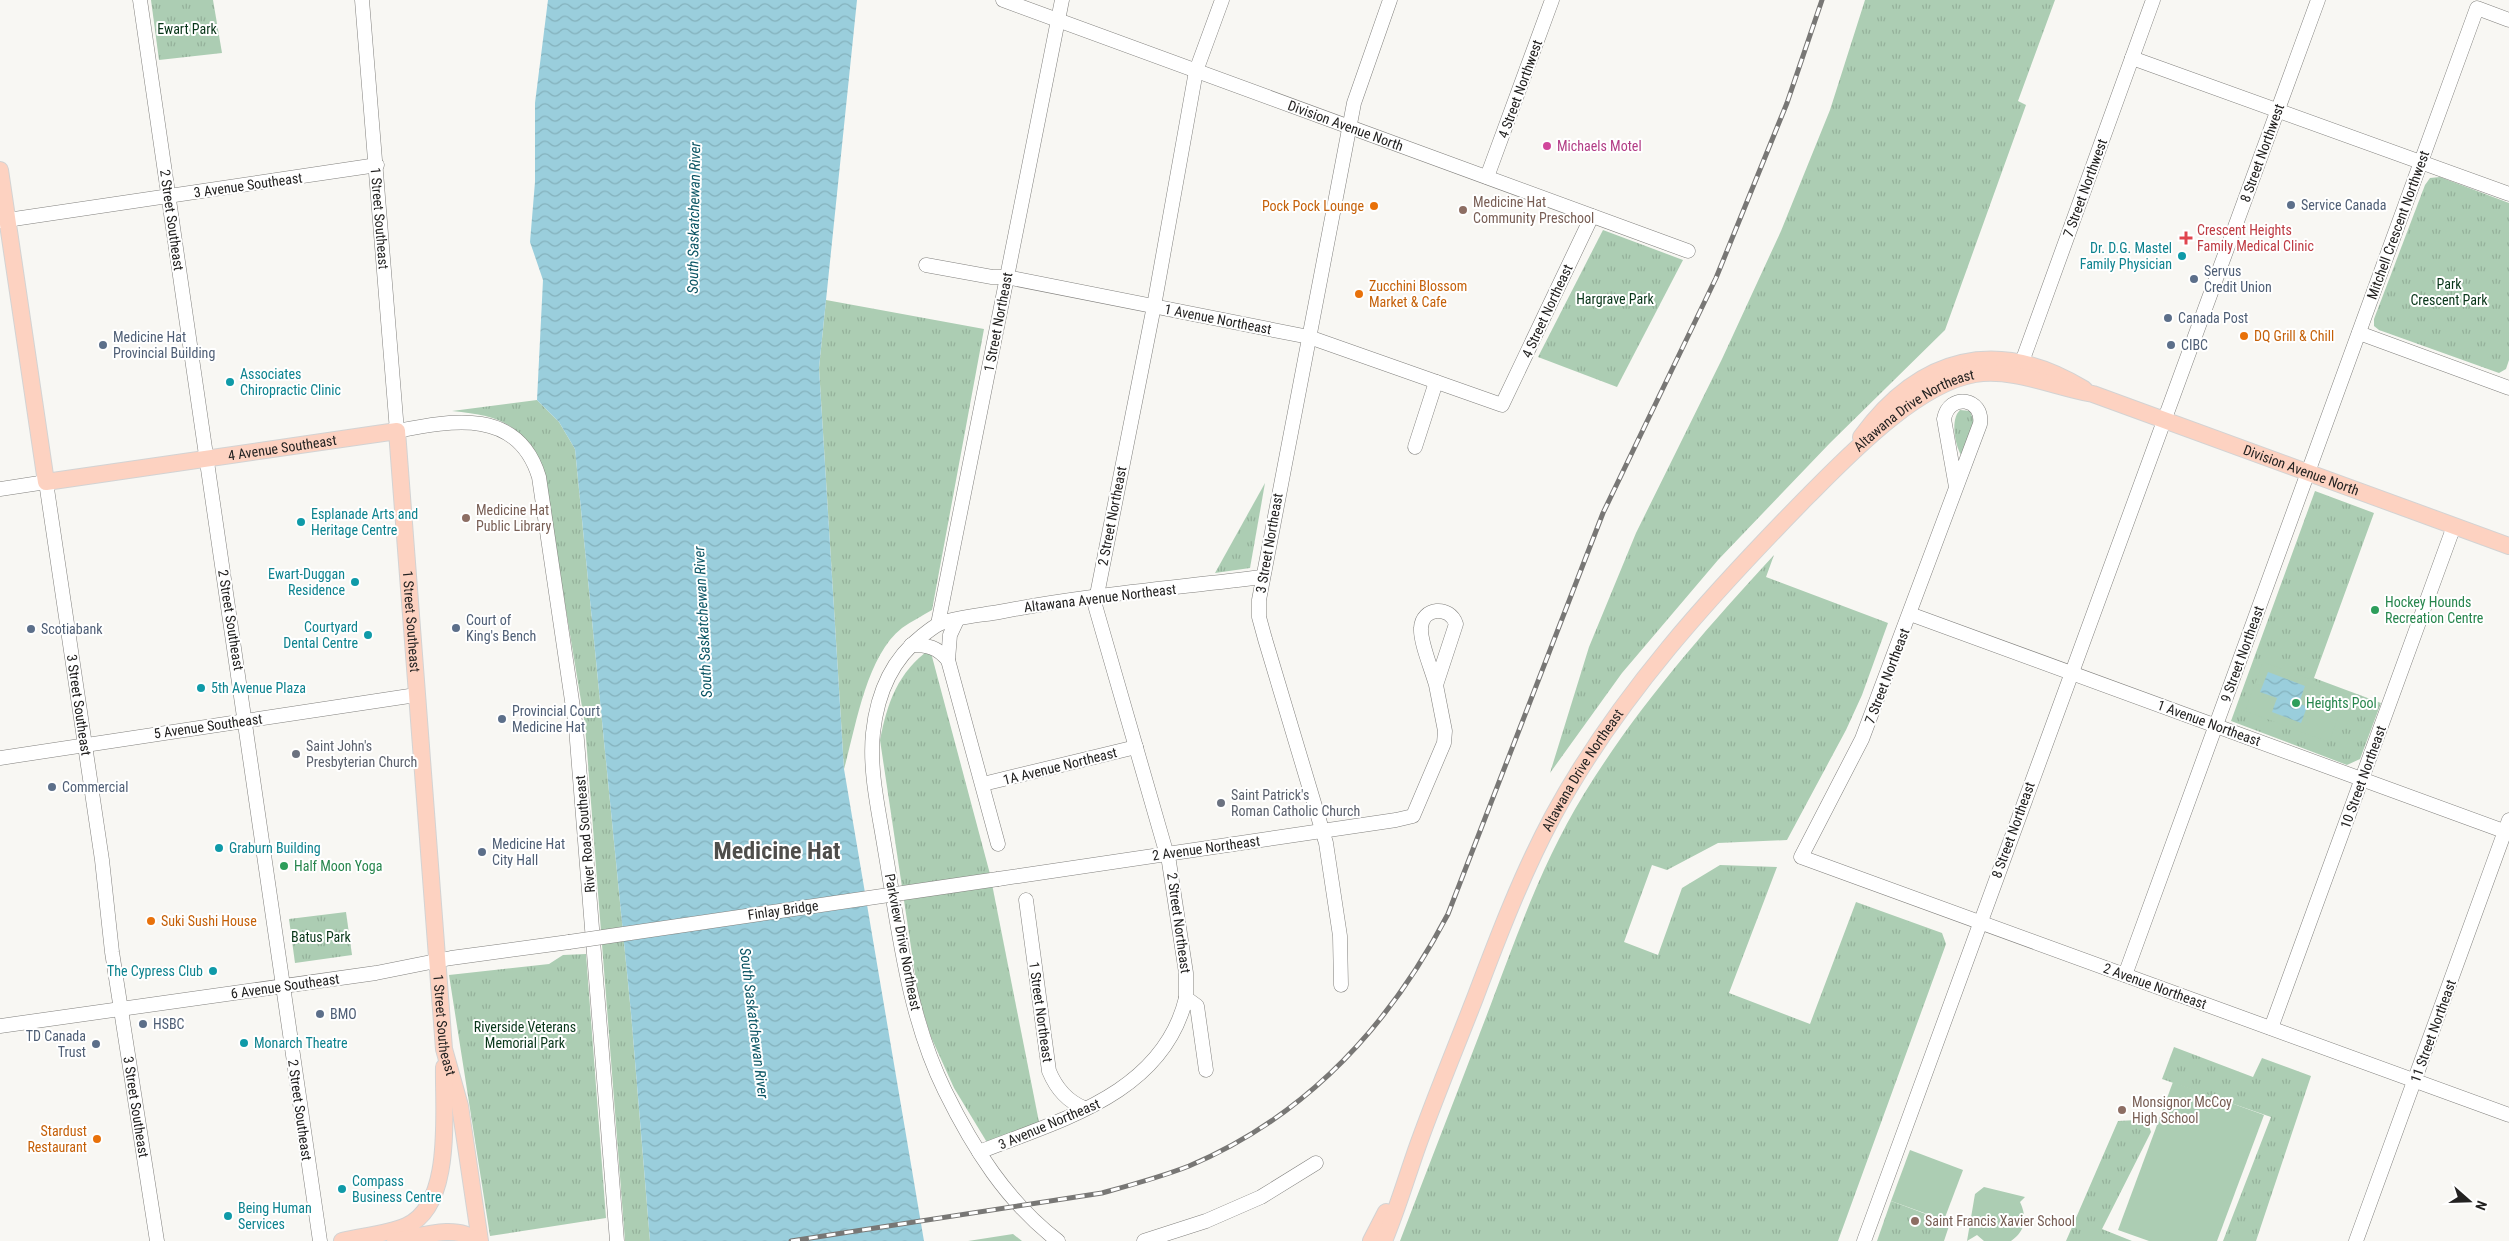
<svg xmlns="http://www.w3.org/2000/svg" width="2509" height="1241" viewBox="0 0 2509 1241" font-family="'Roboto Condensed',sans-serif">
<defs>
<pattern id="grass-tufts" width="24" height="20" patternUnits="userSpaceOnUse" patternTransform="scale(1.25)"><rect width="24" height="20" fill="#accdb3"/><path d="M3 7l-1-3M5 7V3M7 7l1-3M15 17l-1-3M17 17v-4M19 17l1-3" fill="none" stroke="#94b09a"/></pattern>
<pattern id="water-waves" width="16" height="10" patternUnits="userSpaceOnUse" patternTransform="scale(1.25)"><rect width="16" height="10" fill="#9acedc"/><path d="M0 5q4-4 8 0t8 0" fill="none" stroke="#84b1bc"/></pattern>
</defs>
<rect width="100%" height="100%" fill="#f8f7f3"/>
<g fill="url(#grass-tufts)">
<polygon points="151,0 213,0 222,53 159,60"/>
<polygon points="1865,0 2055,0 2018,101 2026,105 1945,330 1830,443 1718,560 1622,673 1550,773 1589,647 1636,533 1722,359 1781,231 1830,110"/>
<polygon points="2440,177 2509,203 2509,360 2506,369 2499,373 2379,330 2374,326 2374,319 2425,185 2430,178"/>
<polygon points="1603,230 1683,260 1617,387 1538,357"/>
<path d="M826,300L984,329L932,610C922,616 912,621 902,628C866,656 856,727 844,769L819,368Z"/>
<path d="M537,400L559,422L575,449L631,1013L650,1241H625L585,725L544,477C525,426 505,416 452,411Z"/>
<path d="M1960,410L1970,411L1974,422L1961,455C1955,445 1950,419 1960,410Z"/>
<polygon points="1265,483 1250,568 1215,573"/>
<polygon points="2315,491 2374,513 2314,678 2381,703 2360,759 2347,765 2231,721"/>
<path d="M1774,555L1766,577L1888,623L1862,695L1846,730L1787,840L1718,843L1667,870L1652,865L1624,942L1658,955L1682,888L1720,865L1777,867L1729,993L1810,1024L1856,902L1942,933L1946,944L1838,1241H1400C1430,1162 1461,1083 1491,1004C1518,932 1544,859 1584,794C1638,706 1705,630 1774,555Z"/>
<path d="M930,649L990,874L1039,1122L988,1144L954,1088L931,1037L918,994L880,740C887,703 898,672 930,649Z"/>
<polygon points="346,912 352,955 295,963 289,919"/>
<polygon points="586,954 606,1218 490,1236 449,975 549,964 563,955"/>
<polygon points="2174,1047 2253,1077 2262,1058 2311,1076 2256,1241 2223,1241 2271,1117 2162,1079"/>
<polygon points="2156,1119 2149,1126 2151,1132 2102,1229 2132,1241 2066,1241 2118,1121"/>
<polygon points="1891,1201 1950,1223 1944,1241 1877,1241"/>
<polygon points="1013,1234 1022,1241 968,1241"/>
</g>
<g fill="#accdb3">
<polygon points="2263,662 2329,686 2329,689 2346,696 2329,742 2245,711"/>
<polygon points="2173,1082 2264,1115 2217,1241 2149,1241 2118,1230"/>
<polygon points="1910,1150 1963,1170 1944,1220 1891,1201"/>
<path d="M1984,1187L2025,1197L2020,1202C2027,1217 2026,1231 2011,1241H1984L1977,1235L1967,1241L1975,1194Z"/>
</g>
<g fill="url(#water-waves)">
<polygon points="548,0 857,0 819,368 844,769 924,1241 650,1241 631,1013 575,449 559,422 537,400 543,280 530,242 535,182 535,103"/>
<polygon points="2268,672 2305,686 2299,703 2307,707 2301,723 2272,712 2277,698 2260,692"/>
</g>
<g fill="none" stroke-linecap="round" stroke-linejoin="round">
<defs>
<g id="minor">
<polyline points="140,0 320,1241"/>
<path id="s1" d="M362,0L397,431C453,420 518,408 539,477L576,728L617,1241"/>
<path id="s2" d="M1003,0L1688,251"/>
<polyline points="2132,58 2509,194"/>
<polyline points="1487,177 1552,0"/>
<polyline points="0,221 377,165"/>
<polyline points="926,265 992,277 1006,277 1309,337 1502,405 1592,216"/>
<polyline points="2359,333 2509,388"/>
<polyline points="2018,373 2153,0"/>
<polyline points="1415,447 1436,382"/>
<path d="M1956,487L1944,419C1949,392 1984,398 1980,424L1862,739L1801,857L2509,1115"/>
<path id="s3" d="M0,489L46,482L102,860L112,952L157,1241"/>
<polyline points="1910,614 2509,833"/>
<polyline points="957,620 950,635 948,660 998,844"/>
<polyline points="938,624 1062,0"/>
<path d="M911,645C928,645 937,647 948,660"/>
<polyline points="0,758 416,695"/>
<polyline points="983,784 1136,747"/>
<path d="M998,879L1396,820L1413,816L1444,743L1445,731L1436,685L1456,624C1450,605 1422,607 1421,628C1420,642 1432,670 1436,685"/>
<path d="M1026,900L1049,1071C1056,1088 1067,1101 1084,1108"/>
<polyline points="2125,975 2477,8 2509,20"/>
<polyline points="1341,985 1340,936 1326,843 1265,639 1259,617 1259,600 1354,103 1390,0"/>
<polyline points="0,1026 376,973 451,958 569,942"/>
<polyline points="2271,1028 2454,526"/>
<polyline points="1206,1070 1197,1006 1186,998 1186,973 1169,862 1095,605 1154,306 1196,71 1222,0"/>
<path d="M979,1152C1060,1120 1163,1094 1186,998"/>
<path d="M1058,1241C1007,1202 973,1148 945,1091C908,1016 899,931 885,850C879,812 869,771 873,733C877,695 891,660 922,636C927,632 933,627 939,624C954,617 982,615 999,612C1085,595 1174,588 1262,577"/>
<polyline points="1144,1241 1206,1221 1261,1197 1316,1163"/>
<polyline points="1864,1241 2318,0"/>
<polyline points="2356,1241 2509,820"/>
</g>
<g id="major">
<path id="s4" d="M0,170L46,482L397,431L444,1049L460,1106L480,1241"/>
<path d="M1861,437C1920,356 1997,336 2084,389"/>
<path d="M342,1241C363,1236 387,1234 406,1226C454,1206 443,1110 444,1067"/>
<path d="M395,1241C419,1237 457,1223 476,1241"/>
<polyline points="1371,1241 1386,1212"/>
<path id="s5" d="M1384,1241C1397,1210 1407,1176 1418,1145C1436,1095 1456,1047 1475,998C1498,937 1522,874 1553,816C1618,696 1712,594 1807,497C1848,456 1916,384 1975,374C2014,368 2054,387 2093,394L2509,546"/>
</g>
</defs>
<use href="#minor" stroke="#82817e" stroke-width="15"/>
<use href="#major" stroke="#d3d3d3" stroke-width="18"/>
<use href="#minor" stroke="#fff" stroke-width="14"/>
<use href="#major" stroke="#fdd2c1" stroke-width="16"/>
<defs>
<path id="rail" d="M791,1241L1102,1193C1131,1185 1161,1177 1189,1166C1307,1116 1390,1025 1448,914L1603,513L1716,278L1787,103L1822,0"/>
</defs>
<use href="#rail" stroke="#787775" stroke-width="5"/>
<use href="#rail" stroke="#fff" stroke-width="3" stroke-dasharray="9" stroke-linecap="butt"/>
<defs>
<polyline id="minor-bridge" points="569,942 998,879"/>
</defs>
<use href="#minor-bridge" stroke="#82817e" stroke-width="15" stroke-linecap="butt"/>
<use href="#minor-bridge" stroke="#fff" stroke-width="14"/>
</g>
<circle fill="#d1479c" stroke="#fff" stroke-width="2" cx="1547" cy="146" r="5"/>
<g fill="#5c6f8a" stroke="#fff" stroke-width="2">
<circle cx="2291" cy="205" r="5"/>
<circle cx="2194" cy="279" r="5"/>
<circle cx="2168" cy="318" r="5"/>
<circle cx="103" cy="345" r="5"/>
<circle cx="2171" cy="345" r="5"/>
<circle cx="456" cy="628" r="5"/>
<circle cx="31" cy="629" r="5"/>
<circle cx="502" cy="719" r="5"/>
<circle cx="52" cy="787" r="5"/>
<circle cx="482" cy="852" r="5"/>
<circle cx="320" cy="1014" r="5"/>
<circle cx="143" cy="1024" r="5"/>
<circle cx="96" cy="1044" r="5"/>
</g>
<g fill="#e8710a" stroke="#fff" stroke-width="2">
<circle cx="1374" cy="206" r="5"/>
<circle cx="1359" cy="294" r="5"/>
<circle cx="2244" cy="336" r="5"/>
<circle cx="151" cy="921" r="5"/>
<circle cx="97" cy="1139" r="5"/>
</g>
<g fill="#8d6e63" stroke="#fff" stroke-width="2">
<circle cx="1463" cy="210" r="5"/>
<circle cx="466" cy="518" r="5"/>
<circle cx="2122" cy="1110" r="5"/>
<circle cx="1915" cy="1221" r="5"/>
</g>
<path fill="#e0444e" stroke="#fff" stroke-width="2" d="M2183.5 230.5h5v5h5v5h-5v5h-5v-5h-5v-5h5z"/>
<g fill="#0f9aa8" stroke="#fff" stroke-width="2">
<circle cx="2182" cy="256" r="5"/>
<circle cx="230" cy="382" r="5"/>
<circle cx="301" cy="522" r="5"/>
<circle cx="355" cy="582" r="5"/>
<circle cx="368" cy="635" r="5"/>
<circle cx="201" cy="688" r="5"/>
<circle cx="219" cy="848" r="5"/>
<circle cx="213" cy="971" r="5"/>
<circle cx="244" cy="1043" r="5"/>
<circle cx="342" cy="1189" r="5"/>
<circle cx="228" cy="1216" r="5"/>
</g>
<g fill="#2e9e5b" stroke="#fff" stroke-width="2">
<circle cx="2375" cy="610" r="5"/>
<circle cx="2296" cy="703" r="5"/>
<circle cx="284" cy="866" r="5"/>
</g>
<g fill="#6b7280" stroke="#fff" stroke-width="2">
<circle cx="296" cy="754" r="5"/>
<circle cx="1221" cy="803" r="5"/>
</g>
<g text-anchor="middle" stroke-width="4" stroke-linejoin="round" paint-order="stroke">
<g font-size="14" fill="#073518" stroke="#fff">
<text x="187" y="34">Ewart Park</text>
<text x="2449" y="289">Park<tspan x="2449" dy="16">Crescent Park</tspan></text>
<text x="1615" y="304">Hargrave Park</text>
<text x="321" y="942">Batus Park</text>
<text x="525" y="1032">Riverside Veterans<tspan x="525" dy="16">Memorial Park</tspan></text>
</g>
<g font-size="14" fill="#232221" stroke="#fff">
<text transform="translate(1520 89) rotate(-70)" y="5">4 Street Northwest</text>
<text dy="5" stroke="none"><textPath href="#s2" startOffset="365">Division Avenue North</textPath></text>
<text transform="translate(2262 153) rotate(-70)" y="5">8 Street Northwest</text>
<text transform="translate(248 185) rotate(-8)" y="5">3 Avenue Southeast</text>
<text transform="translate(2085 188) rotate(-70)" y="5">7 Street Northwest</text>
<text dy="5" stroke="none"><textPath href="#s1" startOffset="219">1 Street Southeast</textPath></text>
<text transform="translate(172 220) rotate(82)" y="5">2 Street Southeast</text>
<text transform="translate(2398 225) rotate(-70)" y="5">Mitchell Crescent Northwest</text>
<text transform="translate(1547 311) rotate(-65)" y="5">4 Street Northeast</text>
<text transform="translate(1218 319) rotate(11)" y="5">1 Avenue Northeast</text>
<text transform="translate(998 322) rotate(-79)" y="5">1 Street Northeast</text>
<text dy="5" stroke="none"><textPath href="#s5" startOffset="1006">Altawana Drive Northeast</textPath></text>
<text dy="5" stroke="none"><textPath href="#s4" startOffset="554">4 Avenue Southeast</textPath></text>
<text dy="5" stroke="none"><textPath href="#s5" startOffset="1420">Division Avenue North</textPath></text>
<text transform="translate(1112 516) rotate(-79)" y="5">2 Street Northeast</text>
<text transform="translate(1269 543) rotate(-80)" y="5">3 Street Northeast</text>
<text transform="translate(1100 598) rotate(-7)" y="5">Altawana Avenue Northeast</text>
<text transform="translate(231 620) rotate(81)" y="5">2 Street Southeast</text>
<text dy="5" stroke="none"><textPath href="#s4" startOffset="861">1 Street Southeast</textPath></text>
<text transform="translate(2242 654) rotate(-70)" y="5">9 Street Northeast</text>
<text transform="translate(1887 676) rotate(-69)" y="5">7 Street Northeast</text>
<text dy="5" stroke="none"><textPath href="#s3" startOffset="272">3 Street Southeast</textPath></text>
<text transform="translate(2209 723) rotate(20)" y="5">1 Avenue Northeast</text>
<text transform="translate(208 726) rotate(-8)" y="5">5 Avenue Southeast</text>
<text transform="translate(1060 766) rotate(-14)" y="5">1A Avenue Northeast</text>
<text dy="5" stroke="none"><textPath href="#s5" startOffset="512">Altawana Drive Northeast</textPath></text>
<text transform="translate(2363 777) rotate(-70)" y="5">10 Street Northeast</text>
<text transform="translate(2013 830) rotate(-70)" y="5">8 Street Northeast</text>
<text transform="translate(585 834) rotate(-95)" y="5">River Road Southeast</text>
<text transform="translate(1206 848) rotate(-8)" y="5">2 Avenue Northeast</text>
<text transform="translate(783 910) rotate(-8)" y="5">Finlay Bridge</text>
<text transform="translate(1179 923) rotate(82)" y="5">2 Street Northeast</text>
<text transform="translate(903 942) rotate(79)" y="5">Parkview Drive Northeast</text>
<text transform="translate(285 986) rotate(-8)" y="5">6 Avenue Southeast</text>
<text transform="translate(2155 986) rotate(20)" y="5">2 Avenue Northeast</text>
<text transform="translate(1041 1012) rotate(82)" y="5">1 Street Northeast</text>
<text dy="5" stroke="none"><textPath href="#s4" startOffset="1266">1 Street Southeast</textPath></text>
<text transform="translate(2433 1031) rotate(-70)" y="5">11 Street Northeast</text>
<text dy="5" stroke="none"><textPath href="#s3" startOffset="678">3 Street Southeast</textPath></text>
<text transform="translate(300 1110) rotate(82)" y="5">2 Street Southeast</text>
<text transform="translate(1049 1124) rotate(-23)" y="5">3 Avenue Northeast</text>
</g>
<g font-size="14" fill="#b23c85" stroke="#fff" text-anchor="start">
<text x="1557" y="151">Michaels Motel</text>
</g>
<g font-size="14" fill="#785e54" stroke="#fff" text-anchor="start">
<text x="1473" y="207">Medicine Hat<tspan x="1473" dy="16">Community Preschool</tspan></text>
<text x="476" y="515">Medicine Hat<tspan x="476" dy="16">Public Library</tspan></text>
<text x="2132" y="1107">Monsignor McCoy<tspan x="2132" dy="16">High School</tspan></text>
<text x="1925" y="1226">Saint Francis Xavier School</text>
</g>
<g font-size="14" fill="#4e5e75" stroke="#fff" text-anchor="start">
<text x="2301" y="210">Service Canada</text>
<text x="2204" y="276">Servus<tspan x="2204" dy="16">Credit Union</tspan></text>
<text x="2178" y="323">Canada Post</text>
<text x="113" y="342">Medicine Hat<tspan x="113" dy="16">Provincial Building</tspan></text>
<text x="2181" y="350">CIBC</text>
<text x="466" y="625">Court of<tspan x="466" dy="16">King's Bench</tspan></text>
<text x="41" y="634">Scotiabank</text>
<text x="512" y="716">Provincial Court<tspan x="512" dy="16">Medicine Hat</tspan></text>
<text x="62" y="792">Commercial</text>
<text x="492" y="849">Medicine Hat<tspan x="492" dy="16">City Hall</tspan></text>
<text x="330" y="1019">BMO</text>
<text x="153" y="1029">HSBC</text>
<text x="86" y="1041" text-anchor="end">TD Canada<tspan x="86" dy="16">Trust</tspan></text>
</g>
<g font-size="14" fill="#c56008" stroke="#fff" text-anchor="start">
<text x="1364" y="211" text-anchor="end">Pock Pock Lounge</text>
<text x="1369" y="291">Zucchini Blossom<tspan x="1369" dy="16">Market &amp; Cafe</tspan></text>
<text x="2254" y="341">DQ Grill &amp; Chill</text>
<text x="161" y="926">Suki Sushi House</text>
<text x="87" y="1136" text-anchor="end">Stardust<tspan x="87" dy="16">Restaurant</tspan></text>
</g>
<g font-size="14" fill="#be3a42" stroke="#fff" text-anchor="start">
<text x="2197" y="235">Crescent Heights<tspan x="2197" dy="16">Family Medical Clinic</tspan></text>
</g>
<g font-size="14" fill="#0d838f" stroke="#fff" text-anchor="start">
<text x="2172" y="253" text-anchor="end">Dr. D.G. Mastel<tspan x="2172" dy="16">Family Physician</tspan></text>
<text x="240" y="379">Associates<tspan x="240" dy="16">Chiropractic Clinic</tspan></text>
<text x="311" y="519">Esplanade Arts and<tspan x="311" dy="16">Heritage Centre</tspan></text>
<text x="345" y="579" text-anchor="end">Ewart-Duggan<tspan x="345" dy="16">Residence</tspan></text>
<text x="358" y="632" text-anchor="end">Courtyard<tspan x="358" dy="16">Dental Centre</tspan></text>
<text x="211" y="693">5th Avenue Plaza</text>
<text x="229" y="853">Graburn Building</text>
<text x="203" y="976" text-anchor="end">The Cypress Club</text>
<text x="254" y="1048">Monarch Theatre</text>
<text x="352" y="1186">Compass<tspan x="352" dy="16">Business Centre</tspan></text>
<text x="238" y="1213">Being Human<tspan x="238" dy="16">Services</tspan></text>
</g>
<g font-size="14" fill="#27864d" stroke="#fff" text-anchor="start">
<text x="2385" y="607">Hockey Hounds<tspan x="2385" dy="16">Recreation Centre</tspan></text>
<text x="2306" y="708">Heights Pool</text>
<text x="294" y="871">Half Moon Yoga</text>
</g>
<g font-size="14" fill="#5b616d" stroke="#fff" text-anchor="start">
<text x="306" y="751">Saint John's<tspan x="306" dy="16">Presbyterian Church</tspan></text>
<text x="1231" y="800">Saint Patrick's<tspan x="1231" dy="16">Roman Catholic Church</tspan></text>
</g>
<g font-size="15" font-style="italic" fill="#0b5564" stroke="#fff">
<text transform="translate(694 218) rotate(-89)" y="5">South Saskatchewan River</text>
<text transform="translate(703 622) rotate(-93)" y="5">South Saskatchewan River</text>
<text transform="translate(754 1023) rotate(83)" y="5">South Saskatchewan River</text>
</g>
<g font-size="24" font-weight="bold" fill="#4f4e4b" stroke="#fff">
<text x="777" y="859">Medicine Hat</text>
</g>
</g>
<g transform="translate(2469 1201) rotate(110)" stroke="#ffffff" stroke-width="4" paint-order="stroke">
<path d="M0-4L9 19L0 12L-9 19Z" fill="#232221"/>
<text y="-8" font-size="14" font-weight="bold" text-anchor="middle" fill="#232221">N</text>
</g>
</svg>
